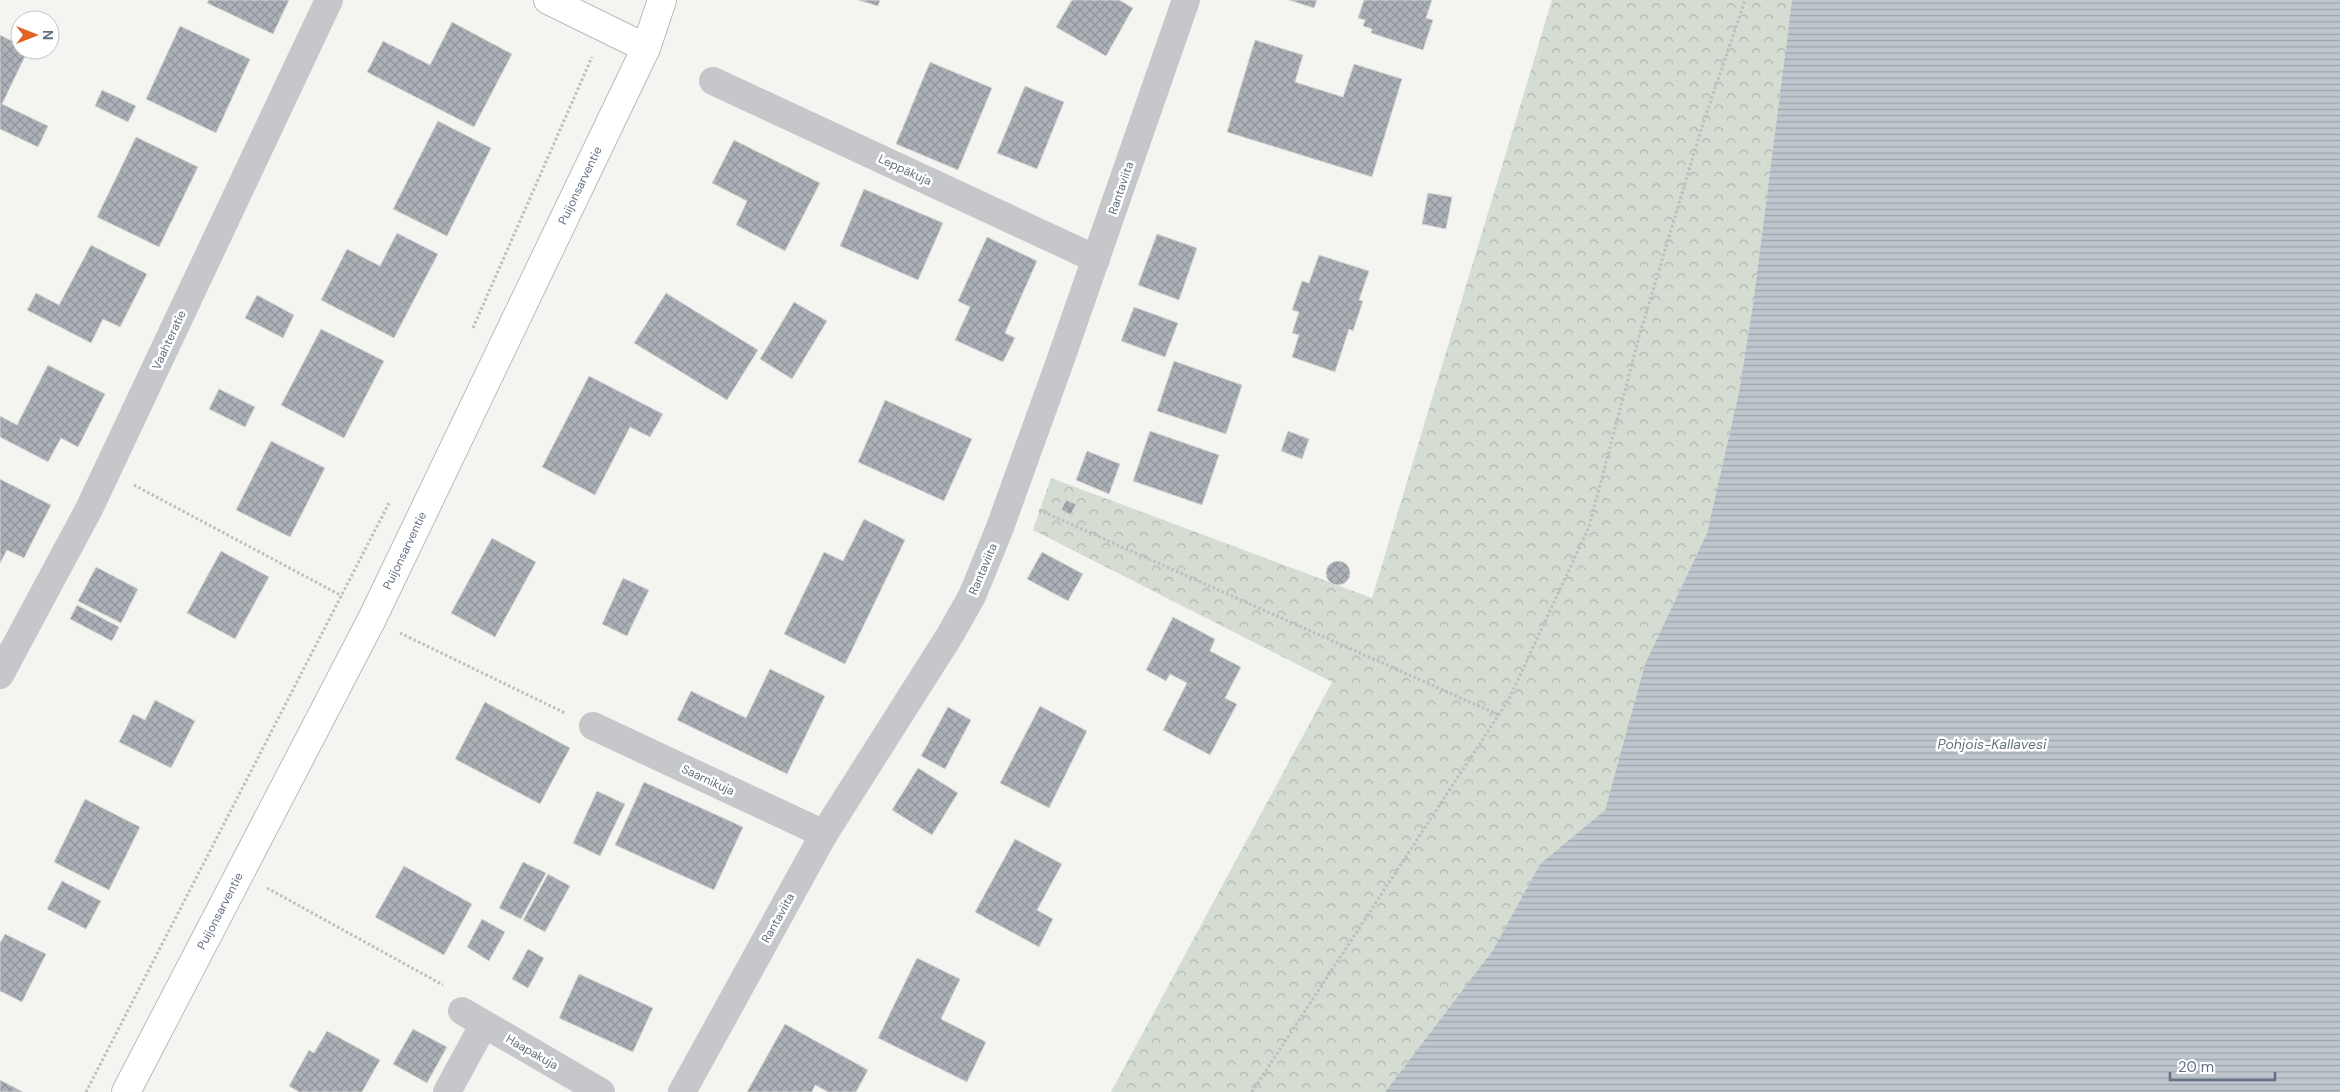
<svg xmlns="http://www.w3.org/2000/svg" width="2340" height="1092" viewBox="0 0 2340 1092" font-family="'DM Sans',sans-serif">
<defs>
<pattern id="forest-crowns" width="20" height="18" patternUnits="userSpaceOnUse" patternTransform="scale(1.25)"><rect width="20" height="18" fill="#d5dcd2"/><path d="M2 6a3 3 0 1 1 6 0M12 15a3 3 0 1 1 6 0" fill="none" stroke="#b0b7b0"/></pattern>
<pattern id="water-rules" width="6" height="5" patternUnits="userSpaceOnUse" patternTransform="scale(1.25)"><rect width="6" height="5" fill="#bdc6cc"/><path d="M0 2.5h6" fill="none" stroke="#9da5ab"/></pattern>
<pattern id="building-cross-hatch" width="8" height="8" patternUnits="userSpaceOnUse" patternTransform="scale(1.25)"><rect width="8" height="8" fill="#abb1b7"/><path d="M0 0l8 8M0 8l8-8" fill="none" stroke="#8f949a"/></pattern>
</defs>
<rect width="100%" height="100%" fill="#f4f5f1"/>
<polygon fill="url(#forest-crowns)" points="1552,0 1792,0 1753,304 1739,392 1707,533 1645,664 1605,810 1540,864 1493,950 1385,1092 1111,1092 1332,682 1033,530 1051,478 1372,598"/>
<polygon fill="url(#water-rules)" points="1792,0 2340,0 2340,1092 1385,1092 1493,950 1540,864 1605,810 1645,664 1707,533 1739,392 1753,304"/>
<g fill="url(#building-cross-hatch)" stroke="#d6d6d3">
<polygon points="209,0 289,0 273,34 207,3"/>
<polygon points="858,0 880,0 878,6"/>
<polygon points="1072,0 1119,0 1133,8 1106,56 1056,27"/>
<polygon points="1289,0 1317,0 1314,8"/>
<polygon points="1364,0 1432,0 1426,18 1433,20 1423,50 1371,33 1372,29 1363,26 1365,20 1358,18"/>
<polygon points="452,22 512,54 474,127 367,72 383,41 430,65"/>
<polygon points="180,26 250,59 216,133 146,99"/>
<polygon points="0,35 20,45 20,50 28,50 2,104 48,126 38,147 0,129"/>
<polygon points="1255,40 1303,55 1295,82 1343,97 1354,64 1402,79 1372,177 1227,132"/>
<polygon points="930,62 992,88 958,170 896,144"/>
<polygon points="1025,86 1064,102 1037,169 997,153"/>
<polygon points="102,90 136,106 128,122 95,106"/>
<polygon points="438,121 491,148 447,236 393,209"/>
<polygon points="136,137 198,167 159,247 97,217"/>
<polygon points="734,140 820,183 785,251 736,225 747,201 712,183"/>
<polygon points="864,189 943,223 918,280 840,246"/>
<polygon points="1428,193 1452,197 1446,229 1422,224"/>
<polygon points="397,233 438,254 394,338 321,300 347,249 380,266"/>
<polygon points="1157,234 1197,248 1179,300 1138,285"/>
<polygon points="987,237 1037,261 1005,333 1015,338 1003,362 955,340 970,307 958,301"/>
<polygon points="91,245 147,274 120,327 103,319 91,343 27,310 36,293 59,305"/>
<polygon points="1319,255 1369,271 1359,300 1363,301 1353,331 1349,329 1335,372 1292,357 1299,335 1292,333 1299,312 1292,310 1302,281 1309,283"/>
<polygon points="666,293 758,350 727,400 634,343"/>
<polygon points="257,295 294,315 283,338 245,318"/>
<polygon points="794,302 827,321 792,379 760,359"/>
<polygon points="1134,307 1178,323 1165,357 1121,341"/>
<polygon points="321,329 384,361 344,438 281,405"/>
<polygon points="1174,361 1242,385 1226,434 1157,411"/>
<polygon points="48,365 105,394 78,447 61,438 48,462 0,437 0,416 17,425"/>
<polygon points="589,376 663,414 650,437 630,427 595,495 542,467"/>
<polygon points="219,389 255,407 245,427 209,409"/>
<polygon points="885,400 972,439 944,501 858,462"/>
<polygon points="1150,431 1219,455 1202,505 1133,481"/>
<polygon points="1288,431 1309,439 1302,459 1281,451"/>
<polygon points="271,441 325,468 290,537 236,510"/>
<polygon points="1087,451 1120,464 1109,494 1076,480"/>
<polygon points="0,479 51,505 24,558 7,550 0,563"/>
<polygon points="1066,500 1076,504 1071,515 1061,510"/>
<polygon points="864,519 905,540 845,664 784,634 824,552 843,561"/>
<polygon points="492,538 536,562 495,637 451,613"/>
<polygon points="221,551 269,577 235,639 187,613"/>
<polygon points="1042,552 1083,574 1068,601 1027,579"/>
<circle cx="1338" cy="573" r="12"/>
<polygon points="96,567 138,589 121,623 78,601"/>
<polygon points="623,578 649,590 627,636 602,624"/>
<polygon points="77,605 119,627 112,641 70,619"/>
<polygon points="1173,617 1215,639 1210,651 1241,667 1225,698 1237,704 1210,755 1163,730 1187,683 1170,674 1166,681 1146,670"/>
<polygon points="770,669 825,696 787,774 677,720 691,691 746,718"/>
<polygon points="155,700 195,721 171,768 119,742 133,714 145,720"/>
<polygon points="485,702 570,748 540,804 455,759"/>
<polygon points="1040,706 1087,731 1049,808 1000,783"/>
<polygon points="948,707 971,720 945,769 921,756"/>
<polygon points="918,768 958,793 932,835 892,810"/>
<polygon points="644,782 743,827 714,890 615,845"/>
<polygon points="597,791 625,804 600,856 573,843"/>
<polygon points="85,799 140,827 109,890 54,862"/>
<polygon points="1015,839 1062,864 1037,910 1053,919 1039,947 975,912"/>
<polygon points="523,862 546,873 521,919 499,908"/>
<polygon points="404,866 472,904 444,955 375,917"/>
<polygon points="548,874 570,886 545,932 523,920"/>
<polygon points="62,881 101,901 86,929 47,909"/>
<polygon points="482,919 505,932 489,961 467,947"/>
<polygon points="5,934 46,954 22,1002 0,991 0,943"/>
<polygon points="528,949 544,958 528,988 512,979"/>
<polygon points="917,958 960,979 941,1019 986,1042 967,1082 878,1038"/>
<polygon points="579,974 653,1008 633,1052 559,1018"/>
<polygon points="785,1024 868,1070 856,1092 828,1092 815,1085 812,1092 747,1092"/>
<polygon points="413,1029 447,1047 427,1083 393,1064"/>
<polygon points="327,1031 380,1060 362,1092 299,1092 289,1086 309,1050 314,1053"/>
<polygon points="0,1080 23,1092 0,1092"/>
</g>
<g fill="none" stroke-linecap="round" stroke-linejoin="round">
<defs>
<g id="secondary">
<polyline points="548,0 646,48"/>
<path id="s1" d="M126,1092L372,619L646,48L662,0"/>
</g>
</defs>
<use href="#secondary" stroke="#b7babf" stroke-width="30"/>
<g stroke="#bcbec0" stroke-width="3" stroke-dasharray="2.5 2.5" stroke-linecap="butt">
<polyline points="473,328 592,57"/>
<polyline points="134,485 342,596"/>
<polyline points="1039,510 1499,715"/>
<polyline points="400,633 565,713"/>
<polyline points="267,888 443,985"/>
<polyline points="86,1092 389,503"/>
<polyline points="1252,1092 1509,699 1589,527 1639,337 1701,130 1745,0"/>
</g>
<g stroke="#c5c7cb" stroke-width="28">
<polyline points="713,81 1096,259"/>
<polyline points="0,675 89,509 329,0"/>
<polyline points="593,726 824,834"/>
<polyline points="462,1011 601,1092"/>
<polyline points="447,1092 484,1024"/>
<polyline points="682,1092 824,834 950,635 972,596 999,530 1058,367 1186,0"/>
</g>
<use href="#secondary" stroke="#fff" stroke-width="28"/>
</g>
<g text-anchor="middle" stroke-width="5" stroke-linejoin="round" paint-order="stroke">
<g font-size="12" fill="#647182" stroke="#fff">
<text transform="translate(905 170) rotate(25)" y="4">Leppäkuja</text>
<text dy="4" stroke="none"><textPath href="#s1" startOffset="1014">Puijonsarventie</textPath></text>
<text transform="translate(1121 188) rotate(-71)" y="4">Rantaviita</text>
<text transform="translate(169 340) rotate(-65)" y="4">Vaahteratie</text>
<text dy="4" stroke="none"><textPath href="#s1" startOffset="609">Puijonsarventie</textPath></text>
<text transform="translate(983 569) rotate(-67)" y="4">Rantaviita</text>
<text transform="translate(708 780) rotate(25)" y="4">Saarnikuja</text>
<text dy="4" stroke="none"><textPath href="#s1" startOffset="204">Puijonsarventie</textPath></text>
<text transform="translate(778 918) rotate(-61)" y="4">Rantaviita</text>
<text transform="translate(532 1052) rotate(30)" y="4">Haapakuja</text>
</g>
<g font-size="14" font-style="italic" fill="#5f737f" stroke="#fff">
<text x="1992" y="749">Pohjois-Kallavesi</text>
</g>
</g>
<g transform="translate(35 35) rotate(90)"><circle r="24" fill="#ffffff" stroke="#c1c6cd"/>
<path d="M0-4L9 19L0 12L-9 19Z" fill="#e26223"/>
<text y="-8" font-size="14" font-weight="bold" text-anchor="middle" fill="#647182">N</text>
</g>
<path d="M2170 1072v8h105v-8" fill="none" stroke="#647182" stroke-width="2.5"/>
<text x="2178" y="1072" font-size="15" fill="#647182" stroke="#ffffff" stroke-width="4" paint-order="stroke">20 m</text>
</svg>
